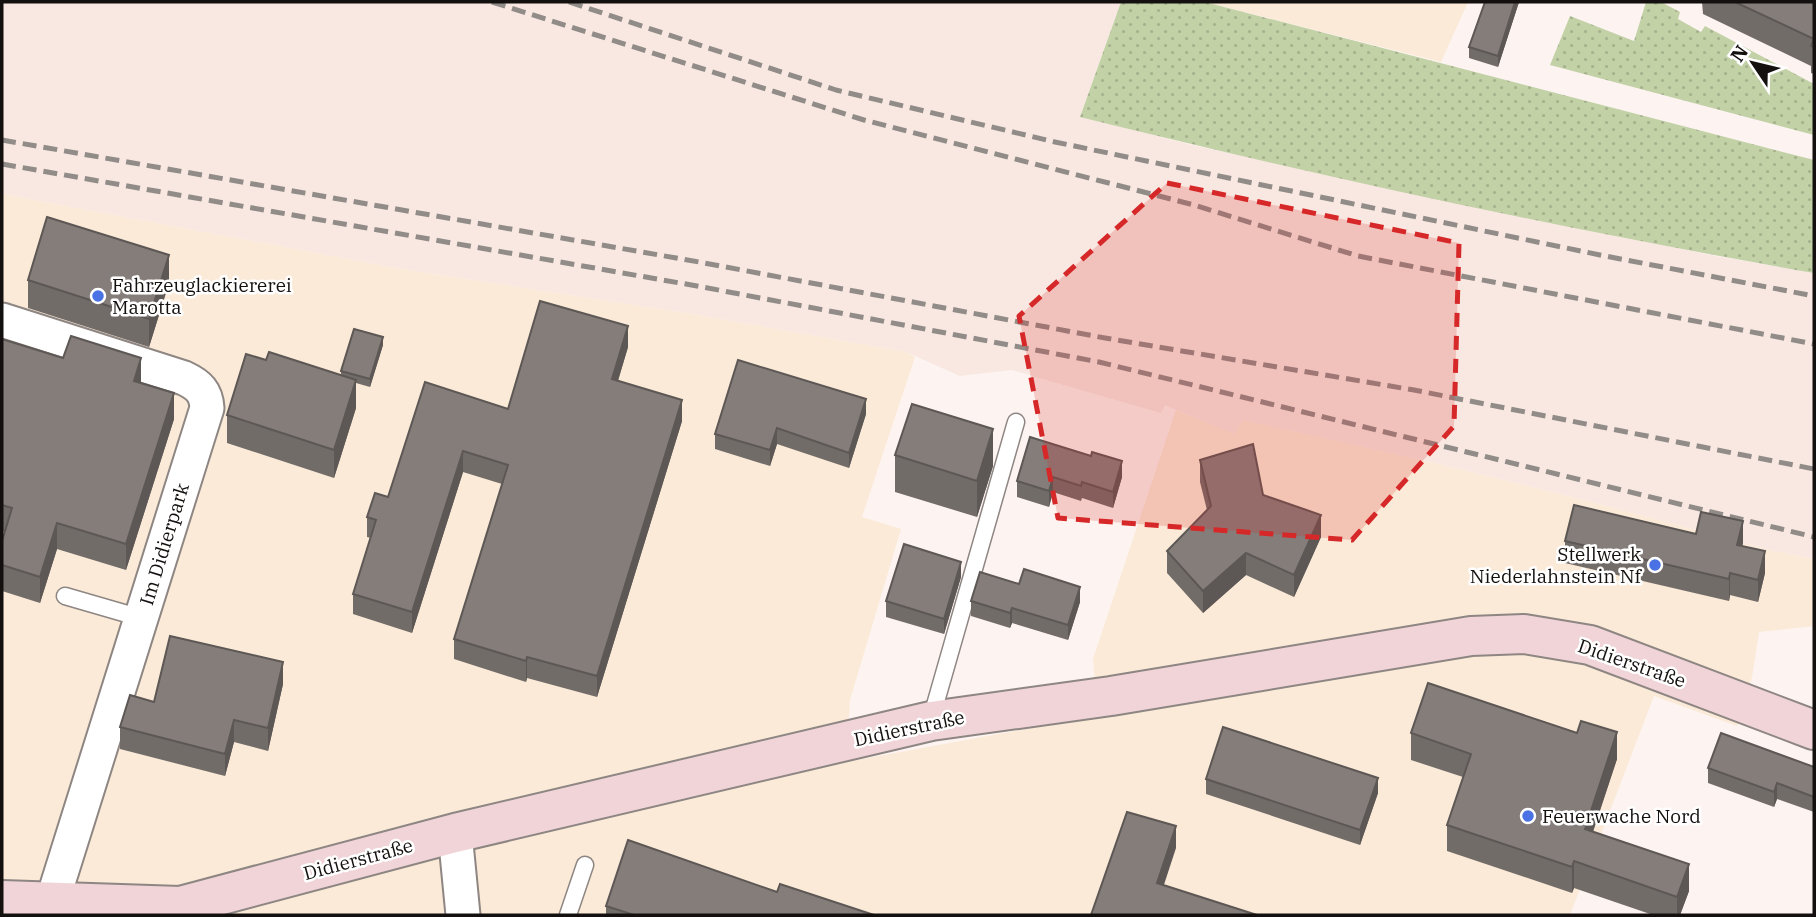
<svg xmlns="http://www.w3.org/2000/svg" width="1816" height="917" viewBox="0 0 1816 917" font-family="'IBM Plex Serif',serif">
<defs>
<pattern id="grass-dots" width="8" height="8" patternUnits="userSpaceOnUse" patternTransform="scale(1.75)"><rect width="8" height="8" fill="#c2d1a6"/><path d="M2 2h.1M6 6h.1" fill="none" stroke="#a6b28e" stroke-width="1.8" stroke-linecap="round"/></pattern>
</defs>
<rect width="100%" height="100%" fill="#fdf4f1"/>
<polygon fill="#f8e8e1" points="2,2 1121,2 1080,116 1192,145 1710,255 1814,273 1814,559 1774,551 1599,504 1434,463 1243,420 1234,434 1165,405 1161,413 1012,370 960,376 906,352 686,313 401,269 2,194"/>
<g fill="#faead7">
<polygon points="1205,2 1468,2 1441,62"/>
<polygon points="2,194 401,269 686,313 906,352 915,357 862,517 901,529 850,700 846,762 1098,716 1093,659 1176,410 1234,434 1243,420 1434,463 1599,504 1774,551 1814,559 1814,626 1759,632 1752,677 1737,726 1654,696 1570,915 90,915 23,885 2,881"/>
</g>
<g fill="url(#grass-dots)">
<path d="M1121,2H1205L1814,160V273C1568,230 1322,177 1080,117Z"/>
<polygon points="1646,2 1661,2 1680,12 1678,19 1701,32 1705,26 1814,84 1814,135 1550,65 1570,16 1634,41"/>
</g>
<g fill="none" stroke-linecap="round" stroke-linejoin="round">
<defs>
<g id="lane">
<polyline points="65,596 141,618"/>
<polyline points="931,719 1016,422"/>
<polyline points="568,915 585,865"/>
</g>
<g id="street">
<path d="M2,320L184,378C199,385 206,392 207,408L52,902"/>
<polyline points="455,833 463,915"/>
</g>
<polyline id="secondary" points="2,900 180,906 455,833 931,721 1111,696 1471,636 1524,634 1590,645 1814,730"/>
</defs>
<use href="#lane" stroke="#8e8683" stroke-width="19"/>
<use href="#street" stroke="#8e8683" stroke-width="37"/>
<use href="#secondary" stroke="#8e8683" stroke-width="42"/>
<use href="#lane" stroke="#fff" stroke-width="16"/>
<use href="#street" stroke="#fff" stroke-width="33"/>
<use href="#secondary" stroke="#f0d4d7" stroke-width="38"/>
<g stroke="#928c89" stroke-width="5" stroke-dasharray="14 7" stroke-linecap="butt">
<polyline points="492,2 864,120 1194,205 1358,256 1814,344"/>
<polyline points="569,2 836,90 1055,142 1600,255 1814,296"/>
<polyline points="2,140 699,262 1105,338 1414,390 1814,469"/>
<polyline points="2,164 697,286 1099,362 1814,537"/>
</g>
</g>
<g fill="#726c69">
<polygon points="1519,2 1498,67 1469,58 1469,47"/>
<polygon points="1702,2 1814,2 1814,74 1811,73 1811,66 1703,14"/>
<polygon points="28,280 169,283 149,347 28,308"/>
<polygon points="2,339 141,383 174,419 126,570 57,549 40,603 2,591 2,541 5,532 2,531"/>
<polygon points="383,345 370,387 356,383 356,408 334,478 227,443 227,415 266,360 341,375 341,371"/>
<polygon points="628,347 618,381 682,421 597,697 527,678 526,682 454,659 454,639 502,484 463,472 412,633 353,614 353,594 371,538 367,537 367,517 388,497 508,409"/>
<polygon points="866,414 849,468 777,444 770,466 715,449 715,434"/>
<polygon points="1030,437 1122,477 1113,508 1082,498 1081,501 1053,492 1049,507 1017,497 1017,481"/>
<polygon points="895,455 993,466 977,517 895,492"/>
<polygon points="1200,460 1263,495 1321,537 1294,597 1246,575 1203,613 1167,573 1167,551 1207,510 1200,482"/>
<polygon points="1696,534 1743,543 1742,546 1765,573 1758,602 1730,595 1729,601 1565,563 1565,541"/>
<polygon points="961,577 944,634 886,617 886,601"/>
<polygon points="971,601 1080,602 1068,640 1012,623 1010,628 971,616"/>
<polygon points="283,684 268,751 234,742 225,776 120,749 120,727 154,702"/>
<polygon points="1411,733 1617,759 1593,832 1689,891 1680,915 1653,915 1574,888 1572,893 1447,851 1447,825 1463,777 1411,760"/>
<polygon points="1814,767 1814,812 1777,799 1774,807 1708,783 1708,768"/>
<polygon points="1206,779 1378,793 1360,845 1206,794"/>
<polygon points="777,892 874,915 606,915 606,906"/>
</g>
<g fill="#5d5855">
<polygon points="1515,2 1519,2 1498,67 1498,56"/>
<polygon points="169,255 169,283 149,347 149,319"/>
<polygon points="628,326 628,347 612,400 612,379"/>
<polygon points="383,337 383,345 370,387 370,379"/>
<polygon points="141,358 141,384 134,381"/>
<polygon points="356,380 356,408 334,478 334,450"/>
<polygon points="174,393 174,419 126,570 126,544"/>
<polygon points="866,399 866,414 849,468 849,453"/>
<polygon points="682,400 682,421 597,697 597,676"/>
<polygon points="777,428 777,444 770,466 770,450"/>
<polygon points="993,429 993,466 977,517 977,481"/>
<polygon points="463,451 463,472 412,633 412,612"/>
<polygon points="1122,461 1122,477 1113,508 1113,492"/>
<polygon points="1053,477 1053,492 1049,507 1049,491"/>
<polygon points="1321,515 1321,537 1294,597 1294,575"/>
<polygon points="1743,521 1743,543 1737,567 1737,545"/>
<polygon points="57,523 57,549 40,603 40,577"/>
<polygon points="1765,551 1765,573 1758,602 1758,580"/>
<polygon points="1246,553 1246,575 1203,613 1203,591"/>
<polygon points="961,562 961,577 944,634 944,619"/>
<polygon points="1730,573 1730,595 1729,601 1729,579"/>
<polygon points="1080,587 1080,602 1068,640 1068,625"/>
<polygon points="1012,608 1012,623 1010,628 1010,613"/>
<polygon points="527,657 527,678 526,682 526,661"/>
<polygon points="283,662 283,684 268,751 268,728"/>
<polygon points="234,720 234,742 225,776 225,754"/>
<polygon points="1617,732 1617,759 1585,855 1585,829"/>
<polygon points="1378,778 1378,793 1360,845 1360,830"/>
<polygon points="1777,783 1777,799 1774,807 1774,792"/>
<polygon points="1176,826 1176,848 1157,906 1157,883"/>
<polygon points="1574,861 1574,888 1572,893 1572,867"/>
<polygon points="1689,864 1689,891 1680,915 1677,915 1677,897"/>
</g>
<g fill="#857d7a" stroke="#5d5855" stroke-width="2">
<polygon points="1485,2 1515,2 1498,56 1469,47"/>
<polygon points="1735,2 1814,2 1814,47 1811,46 1814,39"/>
<polygon points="47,217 169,255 149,319 28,280"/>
<polygon points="540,301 628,326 612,379 682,400 597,676 527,657 526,661 454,639 508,465 463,451 412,612 353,594 376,520 367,517 375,493 388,497 425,382 508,409"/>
<polygon points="354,329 383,337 370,379 341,371"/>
<polygon points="71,336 141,358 134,381 174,393 126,544 57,523 40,577 2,565 2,541 12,508 2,505 2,339 63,358"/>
<polygon points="269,352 356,380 334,450 227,415 246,354 266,360"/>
<polygon points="738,360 866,399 849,453 777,428 770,450 715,434"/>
<polygon points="912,404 993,429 977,481 895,455"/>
<polygon points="1030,437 1091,456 1092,452 1122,461 1113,492 1082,482 1081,486 1053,477 1049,491 1017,481"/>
<polygon points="1253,444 1263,495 1321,515 1294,575 1246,553 1203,591 1167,551 1211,506 1200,460"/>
<polygon points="1574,505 1696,534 1701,512 1743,521 1737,545 1765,551 1758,580 1730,573 1729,579 1565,541"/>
<polygon points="904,544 961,562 944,619 886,601"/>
<polygon points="1024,569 1080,587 1068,625 1012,608 1010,613 971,601 980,572 1019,584"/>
<polygon points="170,636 283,662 268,728 234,720 225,754 120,727 130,695 154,702"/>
<polygon points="1428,683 1577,733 1581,721 1617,732 1585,829 1689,864 1677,897 1574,861 1572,867 1447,825 1471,754 1411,733"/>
<polygon points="1223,727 1378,778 1360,830 1206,779"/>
<polygon points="1721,733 1814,767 1814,797 1777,783 1774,792 1708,768"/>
<polygon points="1127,812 1176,826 1157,883 1257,915 1091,915"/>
<polygon points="628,840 777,892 780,884 874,915 634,915 606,906"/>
</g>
<path fill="#d62828" fill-opacity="0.2" stroke="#d62828" stroke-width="5" stroke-dasharray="14 9" stroke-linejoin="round" d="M1167,183L1459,243L1454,426L1352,540L1058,518L1019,316Z"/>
<g fill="#4a72e5" stroke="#fff" stroke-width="2.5">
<circle cx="98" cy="296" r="7"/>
<circle cx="1655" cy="565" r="7"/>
<circle cx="1528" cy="816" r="7"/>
</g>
<g text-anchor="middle" stroke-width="5" stroke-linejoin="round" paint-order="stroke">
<g font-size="19" fill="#13100f" stroke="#fff" text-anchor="start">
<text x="112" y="292">Fahrzeuglackiererei<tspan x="112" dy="22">Marotta</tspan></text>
<text x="1641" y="561" text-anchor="end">Stellwerk<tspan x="1641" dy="22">Niederlahnstein Nf</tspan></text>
<text x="1542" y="823">Feuerwache Nord</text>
</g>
<g font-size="19" fill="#13100f" stroke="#fff">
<text transform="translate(164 544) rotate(-73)" y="7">Im Didierpark</text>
<text transform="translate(1632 663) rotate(19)" y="7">Didierstraße</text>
<text transform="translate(909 728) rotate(-12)" y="7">Didierstraße</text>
<text transform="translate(358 859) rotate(-15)" y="7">Didierstraße</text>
</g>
</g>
<rect width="1816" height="917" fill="none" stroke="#13100f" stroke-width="7"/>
<g transform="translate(1753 63) rotate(305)" stroke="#ffffff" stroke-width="5" paint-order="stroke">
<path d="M0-5L12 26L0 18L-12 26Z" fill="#13100f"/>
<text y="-10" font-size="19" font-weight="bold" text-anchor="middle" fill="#13100f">N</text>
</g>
</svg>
